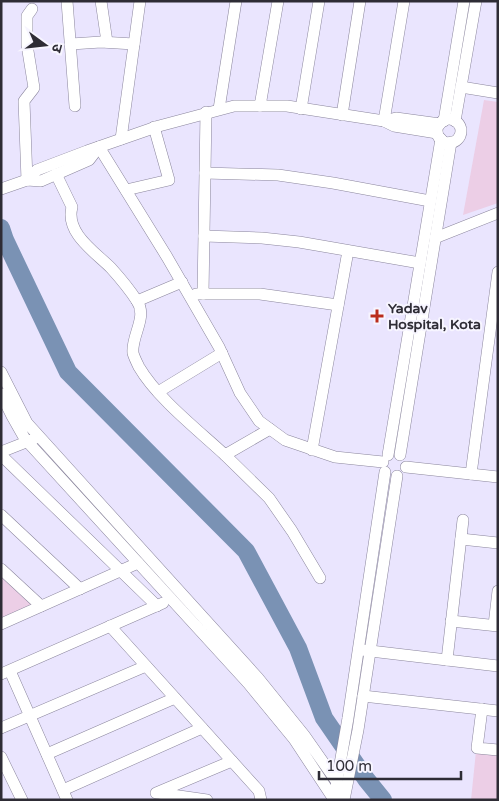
<svg xmlns="http://www.w3.org/2000/svg" width="499" height="801" viewBox="0 0 499 801" font-family="'Varela Round','Noto Sans Devanagari',sans-serif">
<rect width="100%" height="100%" fill="#eae5fe"/>
<g fill="#eccee6">
<polygon points="484,100 498,102 498,203 463,215"/>
<polygon points="1,574 36,606 1,620"/>
<polygon points="476,751 498,754 498,800 471,800"/>
</g>
<g fill="none" stroke-linecap="round" stroke-linejoin="round">
<polyline stroke="#7a92b4" stroke-width="18" points="1,228 5,240 68,372 246,551 298,648 324,718 366,779 383,800"/>
<defs>
<g id="minor">
<polyline points="67,1 75,106"/>
<polyline points="101,1 107,42"/>
<polyline points="71,44 101,42 134,44"/>
<polyline points="461,87 498,93"/>
<polyline points="260,106 278,1"/>
<polyline points="219,109 236,1"/>
<polyline points="301,109 319,1"/>
<polyline points="342,115 360,1"/>
<circle cx="449" cy="131" r="12"/>
<polyline points="384,121 404,1"/>
<polyline points="384,121 396,118 440,124"/>
<polyline points="444,121 464,1"/>
<polyline points="455,121 476,1"/>
<polyline points="121,139 140,1"/>
<polyline points="99,147 167,257 219,347 240,393 259,421 285,440 335,457 383,462"/>
<polyline points="205,173 278,175 333,183 430,201"/>
<path d="M56,174L72,207C65,233 95,252 111,268C120,278 130,290 137,301C148,317 131,336 133,353C134,357 137,363 139,367C157,398 198,430 225,455L270,429"/>
<polyline points="27,180 37,170 87,151 159,126 234,106 287,106 384,121 394,126 437,133"/>
<polyline points="27,180 24,101 34,88 27,45 27,16 32,9"/>
<polyline points="1,189 27,180 41,181 89,160 99,147"/>
<polyline points="126,190 169,180 154,127"/>
<polyline points="204,236 262,238 299,242 420,263"/>
<polyline points="435,238 498,213"/>
<polyline points="196,294 260,294 338,305"/>
<polyline points="203,294 206,112"/>
<polyline points="137,301 182,282"/>
<polyline points="1,372 27,423 258,678 304,735 337,782 344,797 333,798 294,739 248,683 25,439 12,416 1,394"/>
<polyline points="158,392 222,353"/>
<polyline points="312,450 348,251"/>
<polyline points="1,452 34,439"/>
<polyline points="1,455 157,606"/>
<polyline points="225,455 269,498 292,531 320,578"/>
<polyline points="388,455 441,139"/>
<polyline points="400,455 451,142"/>
<polyline points="406,467 498,477"/>
<polyline points="471,474 498,272"/>
<polyline points="1,515 80,589"/>
<polyline points="461,539 498,543"/>
<polyline points="1,569 41,606"/>
<polyline points="451,621 498,626"/>
<polyline points="1,624 138,563"/>
<polyline points="494,625 498,591"/>
<polyline points="110,626 259,791 261,800"/>
<polyline points="362,650 498,666"/>
<polyline points="447,660 463,520"/>
<polyline points="10,671 67,800"/>
<polyline points="1,674 163,603"/>
<polyline points="363,696 498,711"/>
<polyline points="482,709 477,748 498,750"/>
<polyline points="1,728 146,666"/>
<polyline points="47,754 175,698"/>
<polyline points="1,757 22,800"/>
<polyline points="336,787 348,718 385,472"/>
<polyline points="63,790 202,728"/>
<polyline points="156,793 232,761"/>
<polyline points="158,793 207,800"/>
<polyline points="344,800 358,730 397,476"/>
</g>
</defs>
<use href="#minor" stroke="#8b869d" stroke-width="12"/>
<use href="#minor" stroke="#fff" stroke-width="11"/>
</g>
<path fill="#ba2d1c" stroke="#f7f5ff" stroke-width="2" d="M374.5 308.5h5v5h5v5h-5v5h-5v-5h-5v-5h5z"/>
<g text-anchor="middle" stroke-width="4" stroke-linejoin="round" paint-order="stroke">
<g font-size="14" font-weight="bold" fill="#2e2c35" stroke="#f7f5ff" text-anchor="start">
<text x="388" y="313">Yadav<tspan x="388" dy="16">Hospital, Kota</tspan></text>
</g>
</g>
<rect width="499" height="801" fill="none" stroke="#2e2c35" stroke-width="5"/>
<g transform="translate(45 45) rotate(105)" stroke="#f7f5ff" stroke-width="4" paint-order="stroke">
<path d="M0-4L9 19L0 12L-9 19Z" fill="#2e2c35"/>
<text y="-8" font-size="14" font-weight="bold" text-anchor="middle" fill="#2e2c35">उ</text>
</g>
<path d="M319 771v8h142v-8" fill="none" stroke="#2e2c35" stroke-width="2.5"/>
<text x="326" y="771" font-size="15" fill="#2e2c35" stroke="#f7f5ff" stroke-width="4" paint-order="stroke">100 m</text>
</svg>
